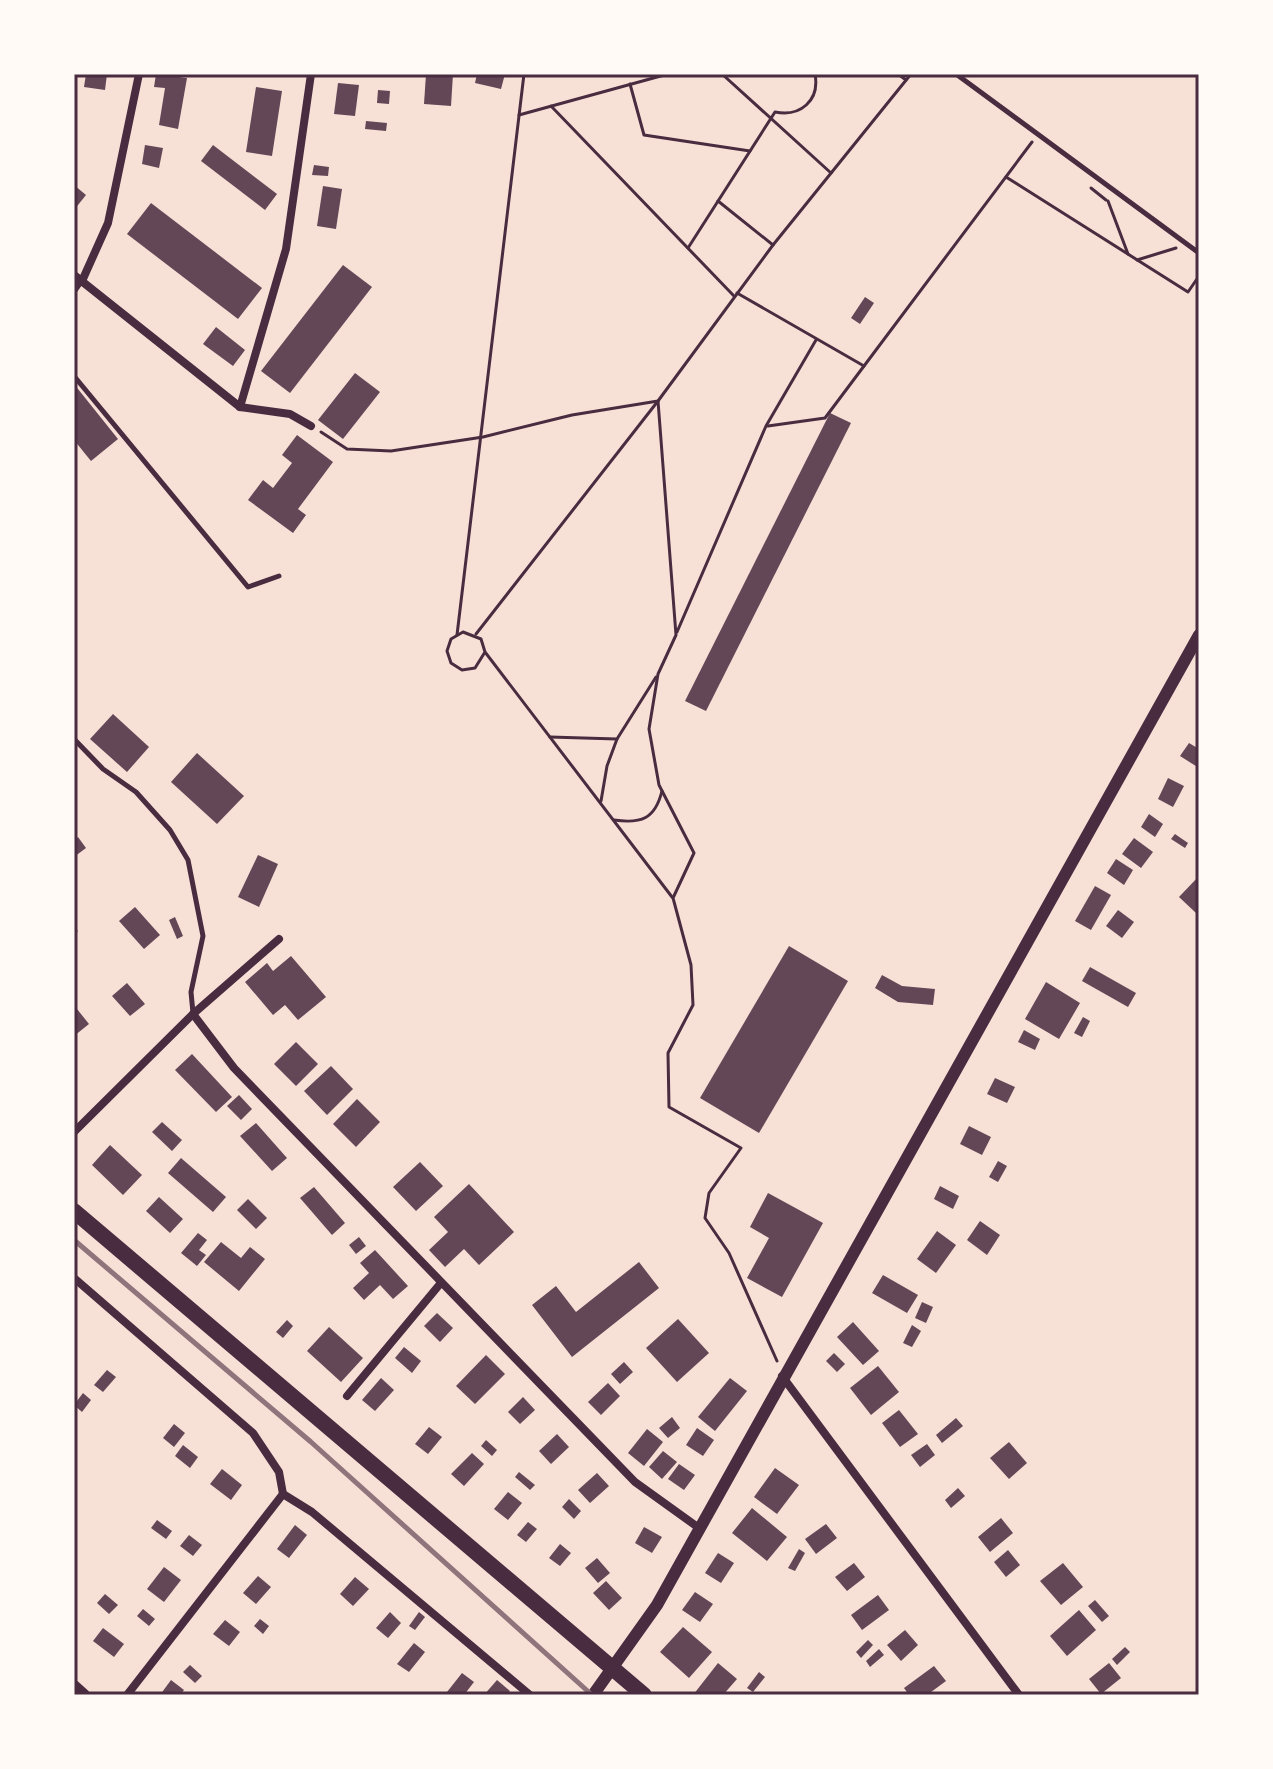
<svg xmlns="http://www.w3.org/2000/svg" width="1273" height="1769" viewBox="0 0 1273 1769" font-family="'Alegreya Sans',sans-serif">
<rect width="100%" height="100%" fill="#f7e1d7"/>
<g fill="#644757">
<polygon points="86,74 107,74 105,90 84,87"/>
<polygon points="156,74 187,78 178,129 159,125 165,88 154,87"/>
<polygon points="426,74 453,74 451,106 424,104"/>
<polygon points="477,74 505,74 501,89 475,83"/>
<polygon points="338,83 359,85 355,116 334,114"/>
<polygon points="256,87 282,91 272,156 246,152"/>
<polygon points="378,90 390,91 389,104 377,103"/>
<polygon points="366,121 387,123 386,131 365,129"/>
<polygon points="145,145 163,148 159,168 142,164"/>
<polygon points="213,145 277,194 265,210 201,161"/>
<polygon points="314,165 329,167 328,176 312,175"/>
<polygon points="74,185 86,195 74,210"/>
<polygon points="323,186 342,189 336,229 317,226"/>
<polygon points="151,203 262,288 238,319 127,234"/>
<polygon points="343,265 372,287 290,393 261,371"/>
<polygon points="865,297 874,303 860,324 851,318"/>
<polygon points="216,327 245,350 233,366 203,344"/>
<polygon points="355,373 380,392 343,439 318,420"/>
<polygon points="74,384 118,439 91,461 74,440"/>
<polygon points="830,413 851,423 706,711 685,701"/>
<polygon points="297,435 333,462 298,509 306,515 293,533 248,500 263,480 273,488 292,463 282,455"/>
<polygon points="113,714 149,747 127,772 90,739"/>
<polygon points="1189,743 1199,749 1199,768 1180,756"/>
<polygon points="197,753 244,796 217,824 171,782"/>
<polygon points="1168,778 1184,786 1173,807 1158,799"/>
<polygon points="1149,814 1163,824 1155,837 1141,827"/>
<polygon points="1175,834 1188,843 1185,848 1171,839"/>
<polygon points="78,837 86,848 74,857 74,840"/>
<polygon points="1134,838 1153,852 1141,868 1122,854"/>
<polygon points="258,855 278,864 259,907 238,897"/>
<polygon points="1116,859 1133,870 1124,885 1107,873"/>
<polygon points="1199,876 1199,909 1196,913 1179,897"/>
<polygon points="1095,886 1111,895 1091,930 1075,921"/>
<polygon points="135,907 160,935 144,949 119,921"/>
<polygon points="1118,910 1134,922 1122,938 1106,926"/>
<polygon points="175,917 183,936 177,939 169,920"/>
<polygon points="789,946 848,981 759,1133 700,1098"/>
<polygon points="291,956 326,997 298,1020 285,1005 273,1015 245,982 267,963 273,971"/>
<polygon points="1090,967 1136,993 1128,1007 1082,981"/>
<polygon points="882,975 902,986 935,989 933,1005 898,1002 875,988"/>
<polygon points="1046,982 1080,1003 1059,1039 1025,1019"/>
<polygon points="127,983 145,1004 130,1016 112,996"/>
<polygon points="77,1009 89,1024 74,1036 74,1012"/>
<polygon points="1083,1017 1090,1021 1082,1037 1074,1033"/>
<polygon points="1024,1030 1040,1039 1035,1050 1018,1042"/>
<polygon points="296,1042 318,1064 296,1086 274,1064"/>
<polygon points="192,1054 232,1097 216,1112 175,1070"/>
<polygon points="331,1066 353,1089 327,1115 304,1091"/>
<polygon points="995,1078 1015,1087 1007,1103 987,1094"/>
<polygon points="239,1095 252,1109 241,1120 227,1106"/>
<polygon points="357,1099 380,1122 356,1147 333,1124"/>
<polygon points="162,1122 182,1140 172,1151 152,1132"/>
<polygon points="256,1123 287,1158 272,1171 240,1136"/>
<polygon points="969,1126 991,1137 982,1155 960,1144"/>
<polygon points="110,1145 142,1175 123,1195 92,1165"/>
<polygon points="181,1158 226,1197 213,1212 168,1173"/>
<polygon points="998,1161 1007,1166 998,1182 989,1177"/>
<polygon points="420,1162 443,1186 416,1211 393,1187"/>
<polygon points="469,1184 514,1232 479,1265 464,1249 445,1267 429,1250 448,1232 434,1217"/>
<polygon points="940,1186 959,1196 953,1209 934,1199"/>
<polygon points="314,1187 345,1223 332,1235 300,1198"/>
<polygon points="768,1193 823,1223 782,1297 747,1278 769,1238 750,1227"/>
<polygon points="159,1197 183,1219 170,1233 146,1211"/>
<polygon points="248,1199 267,1218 256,1229 237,1210"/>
<polygon points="980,1221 1000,1235 987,1255 967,1240"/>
<polygon points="937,1231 956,1245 936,1273 917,1259"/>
<polygon points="198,1233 207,1240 199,1250 206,1255 197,1266 181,1253"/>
<polygon points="359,1237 366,1246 356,1254 349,1245"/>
<polygon points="221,1242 241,1258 250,1247 265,1259 239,1291 204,1262"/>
<polygon points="375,1250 408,1286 393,1299 380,1285 364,1300 353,1288 369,1273 360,1263"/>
<polygon points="639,1262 659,1288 572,1357 532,1305 556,1286 576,1312"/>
<polygon points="883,1275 918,1295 907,1313 872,1293"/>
<polygon points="922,1302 933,1307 926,1323 915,1318"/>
<polygon points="437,1313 453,1328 440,1342 424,1326"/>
<polygon points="678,1319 709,1353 677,1382 646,1348"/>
<polygon points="287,1320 293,1326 283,1338 276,1332"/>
<polygon points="853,1322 879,1351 863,1365 837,1337"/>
<polygon points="912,1325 921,1331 912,1347 903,1343"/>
<polygon points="329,1327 363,1358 341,1382 307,1351"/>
<polygon points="404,1347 421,1361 412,1373 395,1358"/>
<polygon points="834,1353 845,1364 837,1372 826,1361"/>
<polygon points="486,1355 505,1374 475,1404 456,1386"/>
<polygon points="624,1362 633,1372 620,1384 611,1374"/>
<polygon points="878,1366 899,1392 871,1415 850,1388"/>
<polygon points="107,1370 116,1377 103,1392 94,1385"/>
<polygon points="381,1378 394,1390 375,1411 362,1400"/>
<polygon points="730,1378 747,1391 715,1431 698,1417"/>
<polygon points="608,1383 620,1396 601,1415 588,1402"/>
<polygon points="83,1393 91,1400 82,1412 74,1405"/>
<polygon points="523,1397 535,1410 520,1424 508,1412"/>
<polygon points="899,1410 918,1434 900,1447 882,1423"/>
<polygon points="672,1417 680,1428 668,1438 659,1428"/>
<polygon points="956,1418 963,1426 942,1443 936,1435"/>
<polygon points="174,1424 185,1433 174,1447 163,1438"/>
<polygon points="429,1427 442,1437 428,1454 415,1444"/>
<polygon points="697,1428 714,1440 703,1456 686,1445"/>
<polygon points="647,1429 663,1442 644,1466 628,1453"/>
<polygon points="557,1434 569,1447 551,1464 539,1451"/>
<polygon points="486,1440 497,1450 492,1456 481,1446"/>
<polygon points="1009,1442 1027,1463 1009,1479 990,1458"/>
<polygon points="927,1444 935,1455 920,1467 911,1455"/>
<polygon points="183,1445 198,1457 190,1468 175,1456"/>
<polygon points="663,1451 677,1462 662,1479 649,1467"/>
<polygon points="472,1453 484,1464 464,1486 451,1474"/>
<polygon points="679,1464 695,1475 684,1490 668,1479"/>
<polygon points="775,1468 799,1485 777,1514 754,1497"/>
<polygon points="222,1469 242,1485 231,1500 210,1484"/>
<polygon points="519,1472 535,1485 530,1490 515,1477"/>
<polygon points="597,1473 609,1486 590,1503 578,1490"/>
<polygon points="958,1488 965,1496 951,1508 945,1500"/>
<polygon points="508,1492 522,1503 508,1520 494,1509"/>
<polygon points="569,1499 581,1511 574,1519 562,1507"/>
<polygon points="752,1508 787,1537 767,1561 732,1533"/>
<polygon points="1001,1518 1013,1533 990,1552 978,1537"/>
<polygon points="157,1520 172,1531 166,1539 151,1528"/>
<polygon points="528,1522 537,1529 526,1542 517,1535"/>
<polygon points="826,1524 837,1538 816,1554 805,1539"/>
<polygon points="295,1525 307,1535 289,1558 277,1549"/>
<polygon points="644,1527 662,1537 652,1553 635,1543"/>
<polygon points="189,1535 202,1545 193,1556 180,1546"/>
<polygon points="560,1544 571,1553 560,1566 549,1558"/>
<polygon points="799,1549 805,1553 795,1571 788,1568"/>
<polygon points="1008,1550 1020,1565 1006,1577 994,1562"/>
<polygon points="718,1553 734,1563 721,1583 705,1573"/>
<polygon points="597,1558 610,1573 598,1583 585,1568"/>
<polygon points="854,1563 865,1577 847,1591 835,1577"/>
<polygon points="1063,1563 1083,1587 1061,1605 1040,1581"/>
<polygon points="164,1567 181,1580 164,1602 147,1589"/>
<polygon points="258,1576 271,1587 256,1604 243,1593"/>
<polygon points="355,1577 369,1589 353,1606 340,1594"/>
<polygon points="606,1581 622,1598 609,1610 593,1593"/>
<polygon points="695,1592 713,1604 700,1622 682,1610"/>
<polygon points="105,1594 118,1605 109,1614 97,1603"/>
<polygon points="878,1595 889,1610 862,1630 851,1615"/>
<polygon points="1095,1600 1109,1616 1102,1622 1088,1606"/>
<polygon points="143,1609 155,1619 149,1626 137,1616"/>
<polygon points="1079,1610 1096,1630 1067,1656 1050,1636"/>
<polygon points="390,1612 401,1623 388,1638 376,1628"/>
<polygon points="419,1612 425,1617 415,1630 409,1626"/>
<polygon points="260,1619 269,1626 263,1634 254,1626"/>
<polygon points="225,1620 240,1632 229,1646 213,1634"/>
<polygon points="683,1627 712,1652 689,1678 660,1652"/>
<polygon points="103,1628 124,1644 114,1657 93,1641"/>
<polygon points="905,1630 918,1645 901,1661 887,1645"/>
<polygon points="868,1640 873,1645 861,1658 856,1652"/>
<polygon points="414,1643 425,1652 409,1672 397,1664"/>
<polygon points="1125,1647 1130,1652 1117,1665 1112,1659"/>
<polygon points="879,1649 884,1655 870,1667 866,1661"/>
<polygon points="718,1663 737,1679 723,1695 693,1695"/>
<polygon points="1109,1663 1121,1678 1101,1694 1089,1679"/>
<polygon points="190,1665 202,1676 195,1683 183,1672"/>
<polygon points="934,1666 946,1681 927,1695 909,1695 904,1688"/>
<polygon points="759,1672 765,1677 753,1692 747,1688"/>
<polygon points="462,1673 474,1682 464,1695 451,1695 447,1692"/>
<polygon points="171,1680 184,1690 180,1695 160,1695"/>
<polygon points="497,1680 510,1691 506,1695 484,1695"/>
</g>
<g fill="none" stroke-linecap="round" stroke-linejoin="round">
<g stroke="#4a2c40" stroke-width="3">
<polyline points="722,74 831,173"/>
<polyline points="898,74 906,80"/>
<polyline points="630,84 644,135 750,151"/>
<polyline points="551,106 734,296"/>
<polyline points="519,115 668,74"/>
<polyline points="1006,177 1188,292 1199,276"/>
<polyline points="1091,188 1106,200"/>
<polyline points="718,201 773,245"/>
<polyline points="1108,201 1128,254"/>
<path d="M688,248L775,112C800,117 820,101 815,74"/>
<polyline points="1137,260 1176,248"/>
<polyline points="737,293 864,366 825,418 768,426"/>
<polyline points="864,366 1032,142"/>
<polyline points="658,401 676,635 658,674 649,729 659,785 694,853 673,898 691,965 693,1005 668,1053 669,1107 741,1148 709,1193 705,1218 729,1253 777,1361"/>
<polyline points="321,432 347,449 391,451 483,437 572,415 658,401 773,245 911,74"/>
<polyline points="677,632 766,426 816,340"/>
<polyline points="476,634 658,401"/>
<polyline points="457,635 524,74"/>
<polyline points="485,652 475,668 462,670 451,663 447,651 451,639 463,632 481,639 485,652 672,897"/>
<polyline points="550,737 617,739 656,677"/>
<polyline points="601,801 607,766 617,739"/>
<path d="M614,820C641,824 655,819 662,791"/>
</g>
<g stroke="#4a2c40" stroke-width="5">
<polyline points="956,74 1199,253"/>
<polyline points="74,292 81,282"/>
<polyline points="74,376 248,587 279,576"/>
<polyline points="74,739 103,769 136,792 170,830 188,860 203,936 191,992 193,1013"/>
<polyline points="74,932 75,931"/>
</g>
<g stroke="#4a2c40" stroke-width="8">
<polyline points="74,275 240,407"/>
<polyline points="82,281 108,223 139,74"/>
<polyline points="240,407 286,249 311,74"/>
<polyline points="240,407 290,414 311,426"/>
<polyline points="193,1014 234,1068 635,1482 699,1528"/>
<polyline points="74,1132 193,1014 279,939"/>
<polyline points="74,1278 253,1433 279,1472 283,1494 312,1512 530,1695"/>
<polyline points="782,1376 1019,1695"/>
<polyline points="347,1396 440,1284"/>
<polyline points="127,1695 283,1494"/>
</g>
<g stroke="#4a2c40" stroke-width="12">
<polyline points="74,1686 84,1695"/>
<polyline points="593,1695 657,1605 1199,635"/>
</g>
<polyline stroke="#4a2c40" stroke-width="16" points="74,1211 644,1695"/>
<polyline stroke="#8f747c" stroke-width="5" points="74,1240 311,1442 592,1695"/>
</g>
<rect width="1273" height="1769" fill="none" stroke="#fffaf5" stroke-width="152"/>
<rect x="76" y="76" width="1121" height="1617" fill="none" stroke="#4a2c40" stroke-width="3"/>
</svg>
